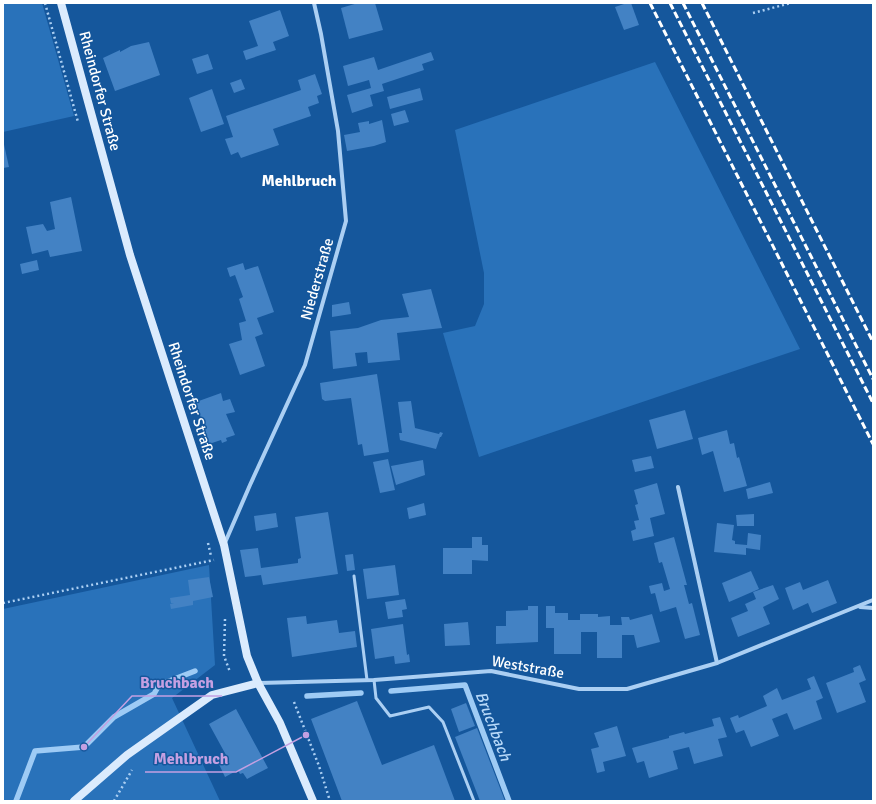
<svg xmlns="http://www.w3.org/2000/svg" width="876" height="804" viewBox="0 0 876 804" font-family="Signika,sans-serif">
<rect width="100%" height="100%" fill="#15579c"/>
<g fill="#2972ba">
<polygon points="3,3 42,3 74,116 3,132"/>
<polygon points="655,62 800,349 479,457 443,333 475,326 484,304 484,273 455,130"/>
<polygon points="209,565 215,665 172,698 220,801 3,801 3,609"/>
</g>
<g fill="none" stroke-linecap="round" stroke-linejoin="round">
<g stroke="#9ecbf5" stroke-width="5.5">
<polyline points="391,691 465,685 509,801"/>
<polyline points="307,696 361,693"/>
<polyline points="16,801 35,751 84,747 114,717 154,694 159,685 195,671"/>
</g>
</g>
<g fill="#4382c4">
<polygon points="358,3 375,3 383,30 349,39 341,8"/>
<polygon points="627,3 631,3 639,25 624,30 615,7"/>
<polygon points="280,10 289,36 273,42 276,50 246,60 243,51 258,46 249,21"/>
<polygon points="149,42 160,75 115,91 103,58 120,50 120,52 131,46"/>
<polygon points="431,52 434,60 422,64 424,70 382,84 384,91 370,95 373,106 352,113 347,95 371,88 369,80 348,86 343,66 374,57 378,70"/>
<polygon points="208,54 213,69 197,74 192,59"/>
<polygon points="315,74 322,94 317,96 319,103 308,107 311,116 273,129 279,145 241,158 238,152 231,155 225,139 233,137 226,116 301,90 298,80"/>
<polygon points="241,79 245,89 234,93 230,83"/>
<polygon points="420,88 423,100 390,109 387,97"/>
<polygon points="212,89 224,124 201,132 189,98"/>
<polygon points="405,110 409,122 394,126 391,114"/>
<polygon points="382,120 386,142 374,146 347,151 344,135 360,132 358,123 369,121 369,124"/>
<polygon points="3,140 9,167 3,168"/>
<polygon points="71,197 82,251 50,257 48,250 32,254 26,227 43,224 47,231 55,229 50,202"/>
<polygon points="37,260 39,270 22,274 20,264"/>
<polygon points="243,263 245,270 258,266 274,312 257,318 263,334 255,337 265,366 240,375 229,344 242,340 239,323 246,321 239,299 243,297 235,275 230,277 227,268"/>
<polygon points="431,289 442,328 397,333 400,360 368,363 367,352 355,353 357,366 333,369 330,331 358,328 381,320 409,317 402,294"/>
<polygon points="349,302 351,314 332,317 332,305"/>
<polygon points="377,374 389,452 364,456 362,444 358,445 351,398 325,401 322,399 320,383"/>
<polygon points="221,393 223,401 230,399 235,412 226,414 235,435 226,438 227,441 222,443 221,440 209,444 196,402"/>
<polygon points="411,401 415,428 439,434 440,432 443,433 441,437 440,437 436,449 400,440 399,433 402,433 398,402"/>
<polygon points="685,410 693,439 657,449 649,420"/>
<polygon points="727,430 730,444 734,443 737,458 739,457 747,486 724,492 713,451 702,455 698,438"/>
<polygon points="651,456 654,468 635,472 632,460"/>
<polygon points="388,459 395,490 380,493 373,462"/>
<polygon points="423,460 425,475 396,485 391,466"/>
<polygon points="770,482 773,493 748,499 746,489"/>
<polygon points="657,483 665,514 650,518 654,536 633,541 631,531 636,529 634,521 639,520 635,505 638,504 634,490"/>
<polygon points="424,503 426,515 409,519 407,508"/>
<polygon points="328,512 338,574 263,585 261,575 245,577 240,550 258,548 261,568 298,563 298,559 301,558 295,517"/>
<polygon points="276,513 278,527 256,531 254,516"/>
<polygon points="754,514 754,526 737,526 736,515"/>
<polygon points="717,523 734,525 732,540 735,541 735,544 747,545 748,533 761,535 760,550 746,548 746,555 714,552"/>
<polygon points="472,537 482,537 482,545 488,545 488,561 472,560 472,574 443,574 443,548 472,548"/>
<polygon points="674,537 687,585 684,585 689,604 692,603 700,635 685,639 676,607 660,612 655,593 651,594 649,586 662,583 664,591 670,589 662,562 659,563 654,543"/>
<polygon points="353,554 355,570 347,571 345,555"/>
<polygon points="395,565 399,595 367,599 363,569"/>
<polygon points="751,571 759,589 729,602 722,583"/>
<polygon points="209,577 213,597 193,601 193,605 171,609 170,604 174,603 171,603 170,598 190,595 188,580"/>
<polygon points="828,580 837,603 812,613 808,603 793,610 785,588 800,582 803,590"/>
<polygon points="773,585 779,599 763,607 770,624 738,637 731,618 748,611 745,604 756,599 753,592"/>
<polygon points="405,599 407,609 402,610 403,617 388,619 385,602"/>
<polygon points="528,606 538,606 538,642 496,644 496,626 506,626 506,611 528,610"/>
<polygon points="546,606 555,606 555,613 568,613 568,620 580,620 580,614 598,614 598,617 610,616 610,625 622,625 621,617 629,617 630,620 652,614 660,642 637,648 634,635 622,635 622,658 597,658 597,632 581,632 581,654 554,654 554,628 546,628"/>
<polygon points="306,616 307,624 337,620 339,633 355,631 357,647 292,657 287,618"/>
<polygon points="468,622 470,645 445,646 444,624"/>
<polygon points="403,624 407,655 409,654 410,662 395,664 394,656 375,659 371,629"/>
<polygon points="860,665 866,680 859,683 866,702 837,713 826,683 854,672 853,668"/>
<polygon points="814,676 823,698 816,701 822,719 794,730 787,713 772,719 779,736 751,747 744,730 736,733 730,718 738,715 739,718 767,706 763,696 777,688 782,700 811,689 807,679"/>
<polygon points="357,701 382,765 434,745 455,801 342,801 311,719"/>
<polygon points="466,703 475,726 459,732 451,709"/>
<polygon points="236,709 268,768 247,779 243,773 240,774 238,770 225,777 217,760 226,755 209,724"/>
<polygon points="720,717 727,737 718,739 723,756 694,764 689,747 673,751 678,769 649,778 644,761 637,763 632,748 669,738 669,736 684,732 685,734 714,726 712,719"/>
<polygon points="617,726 626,756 603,762 605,771 597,773 591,749 599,747 594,733"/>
<polygon points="477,728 505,801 480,801 455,737"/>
</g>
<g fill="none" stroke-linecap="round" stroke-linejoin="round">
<g stroke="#abcff3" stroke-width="2.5" stroke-dasharray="2 3" stroke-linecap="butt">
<polyline points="45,3 78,122"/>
<polyline points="753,13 791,3"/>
<polyline points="208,543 211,556"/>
<polyline points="3,603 214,560"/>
<polyline points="225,619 224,656 230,672"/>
<polyline points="294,702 319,766 330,801"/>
<polyline points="114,801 132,770"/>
</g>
<g stroke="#abcff3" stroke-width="3">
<polyline points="354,576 367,680"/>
<polyline points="374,680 376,698 390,716 429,707 443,722 474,801"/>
</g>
<g stroke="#abcff3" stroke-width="4">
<polyline points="678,487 717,663"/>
<polyline points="224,545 250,485 305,365 346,221 338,131 321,34 314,3"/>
<polyline points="860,607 873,608"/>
<polyline points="259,683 374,680 491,671 579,689 627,689 717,663 873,600"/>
</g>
<g stroke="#dbebfd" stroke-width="8">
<polyline points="61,3 130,255 224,545 247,656 258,683 280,723 313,801"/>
<polyline points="74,801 127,755 212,695 258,683"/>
</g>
<g stroke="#fff" stroke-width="3" stroke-dasharray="7 3" stroke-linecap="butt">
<polyline points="650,3 873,444"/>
<polyline points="670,3 873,403"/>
<polyline points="683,3 873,379"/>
<polyline points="702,3 873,342"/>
</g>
</g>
<g text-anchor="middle" stroke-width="3" stroke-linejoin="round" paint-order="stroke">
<g font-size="15" fill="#fff" stroke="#15579c">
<text transform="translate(100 91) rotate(75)" y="5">Rheindorfer Straße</text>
<text transform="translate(317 279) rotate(-74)" y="5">Niederstraße</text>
<text transform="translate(192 401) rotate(72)" y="5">Rheindorfer Straße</text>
<text transform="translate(528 667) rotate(10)" y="5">Weststraße</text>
</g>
<g font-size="16" font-weight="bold" fill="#fff" stroke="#15579c">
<text x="299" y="186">Mehlbruch</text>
</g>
<g font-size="16" font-style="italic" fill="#b8d9f9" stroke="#15579c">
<text transform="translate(494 726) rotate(69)" y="6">Bruchbach</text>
</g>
</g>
<path fill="none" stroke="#c4a0e2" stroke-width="1.5" d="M84 747L132 696H222M306 735L236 772H145"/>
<g fill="#c4a0e2" stroke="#15579c" stroke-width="1.5">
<circle cx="84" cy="747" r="4"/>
<circle cx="306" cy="735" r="4"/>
</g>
<g font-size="16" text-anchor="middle" font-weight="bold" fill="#c4a0e2" stroke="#15579c" stroke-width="3" stroke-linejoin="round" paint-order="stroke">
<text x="177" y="688">Bruchbach</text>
<text x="191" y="764">Mehlbruch</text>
</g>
<rect width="876" height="804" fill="none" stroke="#ffffff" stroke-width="8"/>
</svg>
